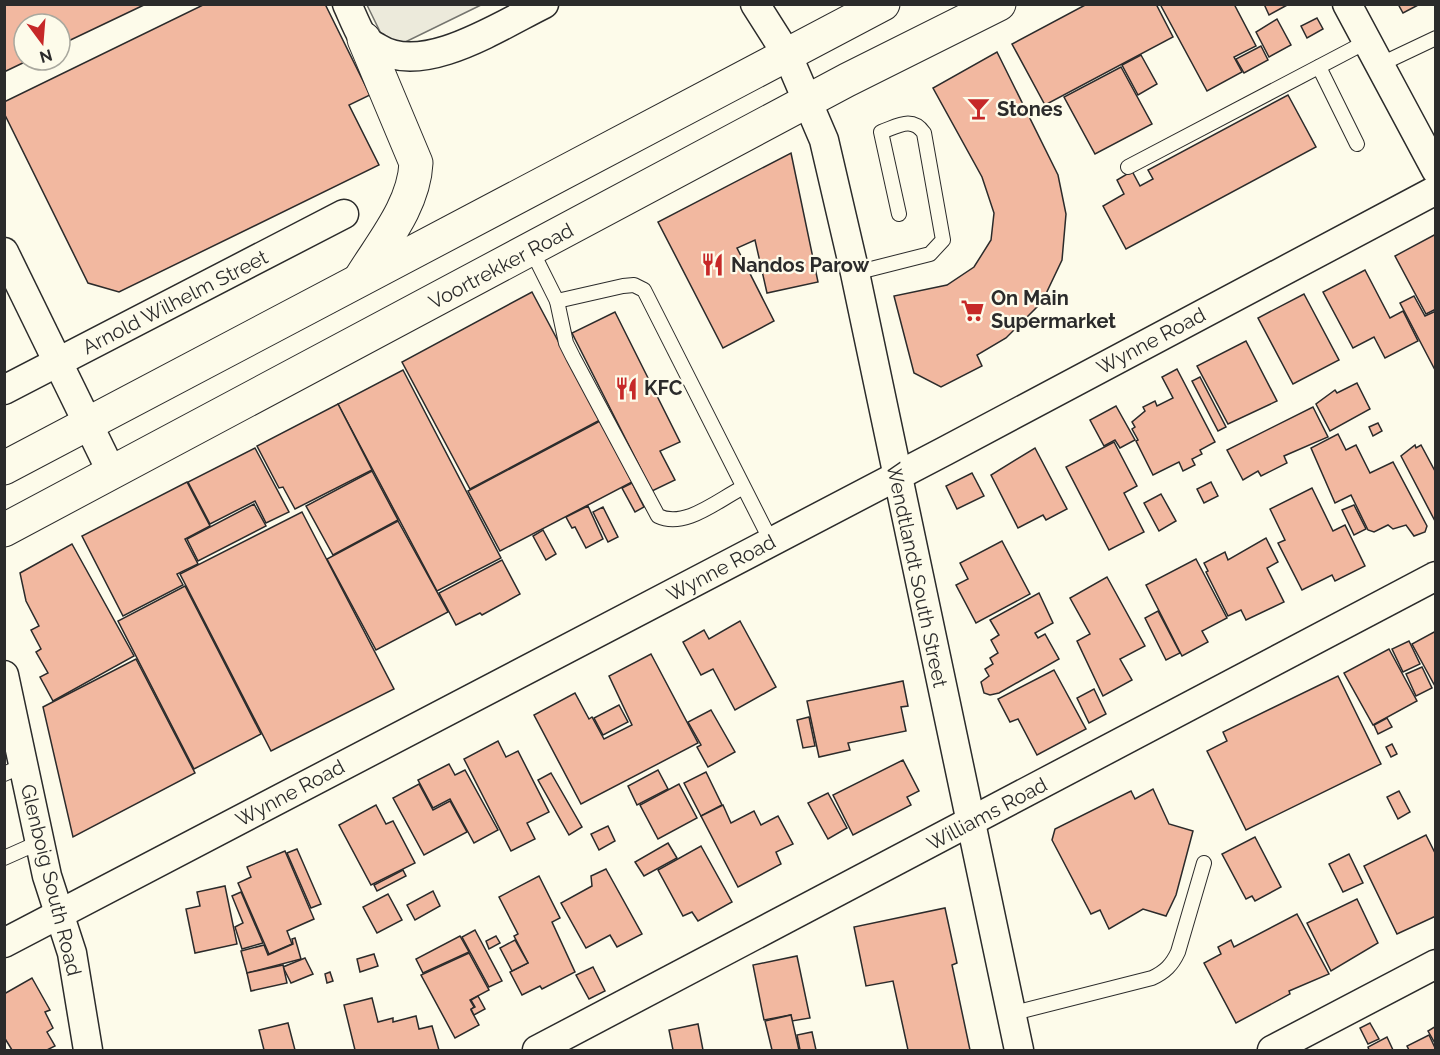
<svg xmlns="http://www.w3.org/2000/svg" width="1440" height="1055" viewBox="0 0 1440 1055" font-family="Raleway,sans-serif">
<rect width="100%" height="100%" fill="#fdfbea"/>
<polygon fill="#eceadb" stroke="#74746e" stroke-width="1.5" points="367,5 481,5 389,50"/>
<g fill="#f2b8a0" stroke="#2b2b2b" stroke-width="1.5">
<polygon points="4,4 146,4 60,45 60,24 24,24 24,60 29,60 4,72"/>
<polygon points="205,4 325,4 370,95 349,105 379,165 119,292 88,283 4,113 4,102"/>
<polygon points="1087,4 1156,4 1173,37 1045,105 1012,44"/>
<polygon points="1160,4 1234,4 1256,46 1234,57 1242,72 1207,91"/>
<polygon points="1264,4 1289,4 1269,15"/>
<polygon points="1398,4 1420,4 1403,13"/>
<polygon points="1317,18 1323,29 1307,38 1301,26"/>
<polygon points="1277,19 1291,45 1269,57 1256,32"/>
<polygon points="1261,46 1268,60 1244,73 1236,59"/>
<polygon points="997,52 1058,175 1066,214 1062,260 1042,302 1006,338 977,355 982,366 941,387 914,373 894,296 947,285 974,267 991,240 994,213 982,177 933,88"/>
<polygon points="1141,55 1157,84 1138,95 1122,65"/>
<polygon points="1121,67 1152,124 1095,154 1064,97"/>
<polygon points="1288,95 1316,147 1126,249 1103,206 1124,194 1117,180 1132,171 1140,186 1153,179 1148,170"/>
<polygon points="791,153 818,282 767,293 755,240 737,248 774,321 723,348 658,222"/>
<polygon points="1436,234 1436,309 1426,314 1395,256"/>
<polygon points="1365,270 1390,318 1403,311 1418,341 1385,358 1374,337 1353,348 1323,292"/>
<polygon points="532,292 600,420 470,489 402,362"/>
<polygon points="1304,294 1339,360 1293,384 1258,318"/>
<polygon points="1414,296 1425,316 1436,311 1435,370 1400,303"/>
<polygon points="615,312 680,442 660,451 675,480 652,491 572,333"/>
<polygon points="1246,341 1277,401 1228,424 1197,366"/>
<polygon points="1177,369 1215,442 1200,450 1202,454 1192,459 1195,465 1183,471 1179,462 1153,475 1136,441 1138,440 1132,429 1135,427 1132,422 1145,411 1143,407 1155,401 1157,406 1173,398 1162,377"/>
<polygon points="403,370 501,558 437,591 338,404"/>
<polygon points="1200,377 1226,427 1218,431 1192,381"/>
<polygon points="1357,383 1370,409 1330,431 1316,404 1335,390 1337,393"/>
<polygon points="338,404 372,470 295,509 283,487 279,488 257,446"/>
<polygon points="1116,406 1135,440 1120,448 1115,440 1104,446 1090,420"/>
<polygon points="1313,407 1328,437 1284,456 1287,463 1261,476 1258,471 1243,480 1227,450"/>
<polygon points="600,421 632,482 500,551 468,491"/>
<polygon points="1378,423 1382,431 1373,436 1369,427"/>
<polygon points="1338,434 1346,450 1356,445 1370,473 1393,462 1427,526 1425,532 1414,536 1406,525 1393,529 1388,525 1374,532 1368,530 1351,495 1335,503 1311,448"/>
<polygon points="1114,442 1137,486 1124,493 1144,532 1109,550 1066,467"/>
<polygon points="1415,445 1416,448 1421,445 1436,473 1436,523 1401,456"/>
<polygon points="255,448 289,512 266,523 255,501 210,524 188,482"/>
<polygon points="1035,448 1067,509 1046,520 1043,515 1018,528 991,475"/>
<polygon points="372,471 398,520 333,555 306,506"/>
<polygon points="972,473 984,496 957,509 946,486"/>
<polygon points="187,482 210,526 185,539 198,564 177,574 183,585 123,616 82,536"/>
<polygon points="1211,482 1218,496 1204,503 1197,489"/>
<polygon points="632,483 644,507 635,512 622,488"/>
<polygon points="1312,488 1333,531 1345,525 1365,566 1335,581 1332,575 1302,590 1278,543 1285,540 1270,509"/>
<polygon points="1161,494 1176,521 1159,531 1144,503"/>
<polygon points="254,504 266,526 198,561 187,539"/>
<polygon points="1354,505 1366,529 1354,535 1342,510"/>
<polygon points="588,506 603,539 586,548 575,527 572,528 566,517"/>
<polygon points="603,507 618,537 608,542 593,512"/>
<polygon points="302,512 394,689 271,751 180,574"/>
<polygon points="398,521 448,612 376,650 327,559"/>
<polygon points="543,530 556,554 546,560 533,536"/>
<polygon points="1266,538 1278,562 1267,568 1284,602 1246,620 1241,610 1228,616 1206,572 1208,571 1204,563 1225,552 1228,560"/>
<polygon points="1002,541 1030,594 976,623 956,585 968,579 960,563"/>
<polygon points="72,544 134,656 53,701 40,677 48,673 36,652 41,649 31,630 39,626 26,601 20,573"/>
<polygon points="1196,559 1227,618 1202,631 1208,642 1182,656 1146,585"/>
<polygon points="502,560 520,594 482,615 480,613 456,625 439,593"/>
<polygon points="1107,577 1145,646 1120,659 1132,680 1103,696 1077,641 1090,634 1070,598"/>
<polygon points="185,586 261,734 194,769 118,621"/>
<polygon points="1039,593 1053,623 1035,633 1038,638 1045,634 1059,659 999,693 990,695 984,693 981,682 989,676 985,669 993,664 990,658 998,653 991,640 999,635 990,620"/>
<polygon points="1158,611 1180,653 1166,660 1145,618"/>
<polygon points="740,621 776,687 735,710 713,669 701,675 683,642 704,630 709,639"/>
<polygon points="1436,631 1436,688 1412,644"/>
<polygon points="1409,641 1420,664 1403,672 1392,649"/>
<polygon points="1389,649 1417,701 1373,725 1344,673"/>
<polygon points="651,654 698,743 581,804 534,715 575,693 589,719 592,717 604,739 632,725 609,676"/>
<polygon points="136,659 195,773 73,837 43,707"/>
<polygon points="1422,667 1432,688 1416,696 1406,674"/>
<polygon points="1054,670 1086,729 1037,755 1018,719 1010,722 998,699"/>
<polygon points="1338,676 1381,764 1246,830 1207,751 1227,741 1223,732"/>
<polygon points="903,681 908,706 901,707 906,731 848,743 850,750 819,757 807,701"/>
<polygon points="1094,689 1106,714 1089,723 1077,698"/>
<polygon points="619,705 628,722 603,735 594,718"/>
<polygon points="711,710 735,752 708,767 697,747 701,745 688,722"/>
<polygon points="809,717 815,746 803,748 797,720"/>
<polygon points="1387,718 1392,727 1378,734 1374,725"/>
<polygon points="498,741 506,757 518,751 549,812 527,823 535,839 511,851 464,759"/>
<polygon points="1392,744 1397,754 1391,757 1386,747"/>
<polygon points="903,760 919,791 907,797 911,805 853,835 833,795"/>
<polygon points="449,764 455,775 465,770 498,830 474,843 450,799 433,808 418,780"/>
<polygon points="658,770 668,789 637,805 628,786"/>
<polygon points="706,772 722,805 701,816 684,783"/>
<polygon points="551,773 582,827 569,835 538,780"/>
<polygon points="419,784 433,810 450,801 467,832 424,855 393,798"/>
<polygon points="679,784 697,818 658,839 640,805"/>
<polygon points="1153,789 1169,824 1193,831 1176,895 1166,916 1143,909 1109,929 1100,910 1091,914 1052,840 1055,829 1131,791 1135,799"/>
<polygon points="1399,791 1410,812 1398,819 1387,797"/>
<polygon points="828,793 847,828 828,839 808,803"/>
<polygon points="376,805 386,824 393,821 415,863 371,885 339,825"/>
<polygon points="723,805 731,823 754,811 761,825 778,816 793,844 776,852 781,864 738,887 701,816"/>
<polygon points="608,826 615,841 599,850 591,834"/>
<polygon points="1426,835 1436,855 1436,916 1397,934 1364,866"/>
<polygon points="1255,837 1281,887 1255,901 1252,896 1246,899 1222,854"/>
<polygon points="668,843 677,858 644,876 635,862"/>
<polygon points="701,846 732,902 698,921 692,912 683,916 658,870"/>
<polygon points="297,849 321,904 311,908 287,853"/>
<polygon points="285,851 314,919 287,931 292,944 269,954 238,883 251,877 247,867"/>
<polygon points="1349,854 1363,883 1343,892 1329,864"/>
<polygon points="606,869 642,934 617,947 610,935 586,948 561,903 592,886 591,876"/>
<polygon points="403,870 406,876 377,891 374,885"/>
<polygon points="539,876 560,918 552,922 575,972 542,989 540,986 522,995 510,972 528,963 514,936 518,934 499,897"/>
<polygon points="225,886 237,944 195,953 186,909 200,906 197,892"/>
<polygon points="433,891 440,906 415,920 407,905"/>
<polygon points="241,892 263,943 242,949 235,927 243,923 232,896"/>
<polygon points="388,894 402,920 377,933 363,907"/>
<polygon points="1357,899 1378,943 1331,971 1307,923"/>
<polygon points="945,908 957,963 952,965 970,1050 908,1050 893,981 866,986 854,927"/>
<polygon points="1297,914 1329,974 1289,991 1290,994 1236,1023 1204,963 1221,954 1218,947 1231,940 1234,947"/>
<polygon points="475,930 502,981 489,987 462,937"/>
<polygon points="460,936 469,952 423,973 416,959"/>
<polygon points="496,936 500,943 489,949 486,941"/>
<polygon points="295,938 301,959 247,973 241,951 264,945 268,955 293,944 292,939"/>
<polygon points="515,940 528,963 512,971 500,948"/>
<polygon points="469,953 489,990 470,1000 474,1007 471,1010 479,1025 455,1038 421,975"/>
<polygon points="374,954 378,966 360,972 357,959"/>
<polygon points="797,956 810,1018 792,1021 791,1015 764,1020 753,965"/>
<polygon points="305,958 313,974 291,983 283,967"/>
<polygon points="283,965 287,983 251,991 247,973"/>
<polygon points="593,967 605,991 589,999 576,975"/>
<polygon points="330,972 333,981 327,983 325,974"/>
<polygon points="32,978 50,1010 45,1012 53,1028 47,1032 55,1046 47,1050 12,1050 4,1037 4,994"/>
<polygon points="478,996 485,1009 474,1015 471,1009 475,1007 471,1000"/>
<polygon points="372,998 378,1022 393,1018 393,1022 416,1016 419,1029 432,1026 439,1050 355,1050 344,1005"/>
<polygon points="791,1015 799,1050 772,1050 765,1021"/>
<polygon points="288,1023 295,1050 264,1050 259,1030"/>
<polygon points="1370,1023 1379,1039 1368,1044 1360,1028"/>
<polygon points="698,1024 703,1050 673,1050 669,1030"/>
<polygon points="1436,1026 1436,1045 1428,1031"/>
<polygon points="812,1032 816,1050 800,1050 797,1035"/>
<polygon points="1429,1035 1436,1050 1409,1050 1407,1046"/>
<polygon points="1387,1037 1393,1050 1369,1050 1368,1047"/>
</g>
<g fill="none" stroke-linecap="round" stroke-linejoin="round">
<defs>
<g id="lane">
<polyline points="1379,65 1436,38"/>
<polyline points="1319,67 1357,144"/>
<polyline points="1128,167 1366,42"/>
<polyline points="531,249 557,301 623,286 634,285 644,290 771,541"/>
<path d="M855,273L930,254L943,240L924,133C912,116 898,126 881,132L899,214"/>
<path d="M557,301L566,343L573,357L658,516C685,529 718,500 742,488"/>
<polyline points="4,774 24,765"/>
<polyline points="4,858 40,842"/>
<path d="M1010,1014L1152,978C1165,972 1172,965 1178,952L1204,863"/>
</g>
<g id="street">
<path d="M347,4C352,15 357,28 363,38C366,42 373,45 378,48C423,77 501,25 544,4"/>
<polyline points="755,4 788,56 824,140 855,273 1019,1050"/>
<polyline points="1347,4 1436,170"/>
<polyline points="4,252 112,473"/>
<polyline points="4,390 344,214"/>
<polyline points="4,675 47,876 72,953 88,1050"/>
<polyline points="4,943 945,451 1436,190"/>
<polyline points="537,1050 1436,576"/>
<polyline points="1272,1050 1436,964"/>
</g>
<g id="primary">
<path d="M360,279C382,243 414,206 416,163L364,39"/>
<polyline points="4,468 883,4"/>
<polyline points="4,530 847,80 999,4"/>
</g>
</defs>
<use href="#lane" stroke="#2b2b2b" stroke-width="16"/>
<use href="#street" stroke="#2b2b2b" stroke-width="31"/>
<use href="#primary" stroke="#2b2b2b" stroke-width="35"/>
<use href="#lane" stroke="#fdfbea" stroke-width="14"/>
<use href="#street" stroke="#fdfbea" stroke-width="28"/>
<use href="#primary" stroke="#fdfbea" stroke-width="33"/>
</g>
<defs>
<symbol id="bar-bare" viewBox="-9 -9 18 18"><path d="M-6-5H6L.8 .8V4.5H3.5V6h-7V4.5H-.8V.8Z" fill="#c62828" stroke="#fdfbea" stroke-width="2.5" paint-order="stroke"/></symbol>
<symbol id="restaurant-bare" viewBox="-9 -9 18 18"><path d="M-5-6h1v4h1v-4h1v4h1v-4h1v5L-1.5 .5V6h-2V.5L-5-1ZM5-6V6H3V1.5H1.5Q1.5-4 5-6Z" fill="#c62828" stroke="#fdfbea" stroke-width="2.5" paint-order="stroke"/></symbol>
<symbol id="supermarket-bare" viewBox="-9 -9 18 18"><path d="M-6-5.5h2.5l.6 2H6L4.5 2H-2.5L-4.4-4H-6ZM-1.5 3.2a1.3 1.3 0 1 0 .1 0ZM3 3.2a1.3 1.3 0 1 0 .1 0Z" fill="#c62828" stroke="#fdfbea" stroke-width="2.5" paint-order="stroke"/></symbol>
</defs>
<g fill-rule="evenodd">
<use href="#bar-bare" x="962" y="92" width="33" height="33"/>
<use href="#restaurant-bare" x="696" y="248" width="33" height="33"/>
<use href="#supermarket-bare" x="956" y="294" width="33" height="33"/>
<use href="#restaurant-bare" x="610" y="372" width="33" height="33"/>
</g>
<g text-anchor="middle" stroke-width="4.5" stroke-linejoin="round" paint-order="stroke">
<g font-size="20" font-weight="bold" fill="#2b2b2b" stroke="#fdfbea" text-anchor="start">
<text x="997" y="116">Stones</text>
<text x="731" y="272">Nandos Parow</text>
<text x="991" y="305">On Main<tspan x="991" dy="23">Supermarket</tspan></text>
<text x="644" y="395">KFC</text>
</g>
<g font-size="20" fill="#2b2b2b" stroke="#fdfbea">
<text transform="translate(501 266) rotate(-28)" y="7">Voortrekker Road</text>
<text transform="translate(175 302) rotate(-27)" y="7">Arnold Wilhelm Street</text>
<text transform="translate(1151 341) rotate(-28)" y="7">Wynne Road</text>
<text transform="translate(721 568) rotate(-28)" y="7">Wynne Road</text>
<text transform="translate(917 575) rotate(78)" y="7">Wendtlandt South Street</text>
<text transform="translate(290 793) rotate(-28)" y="7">Wynne Road</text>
<text transform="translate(987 814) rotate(-28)" y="7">Williams Road</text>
<text transform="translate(51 880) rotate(76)" y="7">Glenboig South Road</text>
</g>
</g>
<rect width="1440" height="1055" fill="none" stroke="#2b2b2b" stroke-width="12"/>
<g transform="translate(42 42) rotate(164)"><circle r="28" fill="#fdfbea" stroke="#a9a89e" stroke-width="1.5"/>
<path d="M0-4.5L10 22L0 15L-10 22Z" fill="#c62828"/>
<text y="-9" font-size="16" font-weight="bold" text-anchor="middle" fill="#2b2b2b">N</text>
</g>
</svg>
